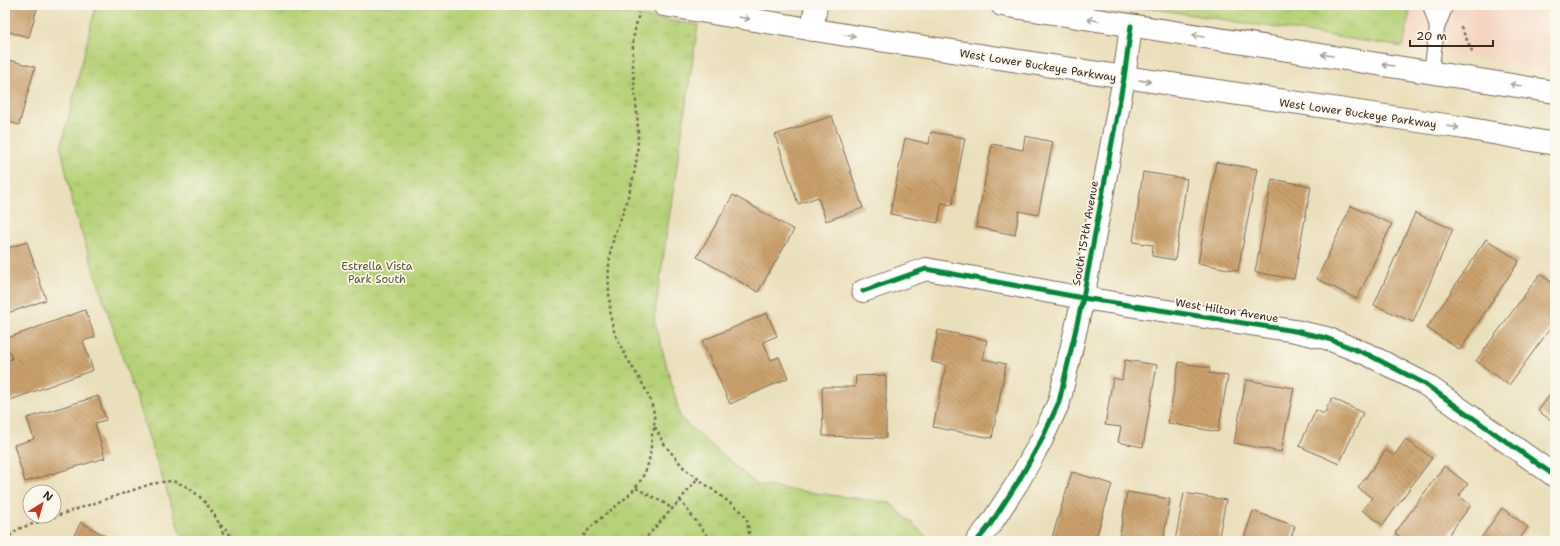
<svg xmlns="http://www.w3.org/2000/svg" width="1560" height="546" viewBox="0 0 1560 546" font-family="'Shantell Sans',sans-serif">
<defs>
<pattern id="park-tufts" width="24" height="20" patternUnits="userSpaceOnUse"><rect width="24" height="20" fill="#b6d177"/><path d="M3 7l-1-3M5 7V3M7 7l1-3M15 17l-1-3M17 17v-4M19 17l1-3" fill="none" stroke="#9db466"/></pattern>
<pattern id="building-back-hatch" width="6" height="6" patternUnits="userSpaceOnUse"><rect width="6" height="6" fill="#cba16d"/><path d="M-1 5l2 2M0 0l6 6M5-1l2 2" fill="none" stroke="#a68359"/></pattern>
</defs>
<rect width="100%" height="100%" fill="#fbf7ec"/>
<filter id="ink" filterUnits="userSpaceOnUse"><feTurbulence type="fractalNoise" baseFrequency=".025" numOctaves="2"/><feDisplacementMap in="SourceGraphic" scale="8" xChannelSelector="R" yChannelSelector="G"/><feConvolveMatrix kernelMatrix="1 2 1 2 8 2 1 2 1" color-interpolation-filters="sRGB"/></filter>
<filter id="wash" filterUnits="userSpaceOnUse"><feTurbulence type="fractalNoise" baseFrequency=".012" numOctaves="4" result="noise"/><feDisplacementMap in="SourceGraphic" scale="16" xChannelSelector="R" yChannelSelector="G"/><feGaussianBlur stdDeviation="0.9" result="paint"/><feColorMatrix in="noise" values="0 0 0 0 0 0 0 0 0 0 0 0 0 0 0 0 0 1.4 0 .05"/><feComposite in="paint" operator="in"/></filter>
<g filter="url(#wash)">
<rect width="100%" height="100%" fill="#eadfbb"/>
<polygon fill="#f4d3c0" points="1411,5 1555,5 1555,71 1403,47"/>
<g fill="url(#park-tufts)" stroke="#787e4a">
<polygon points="96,5 565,5 698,25 654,319 681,419 757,485 890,503 931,541 183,541 75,213 61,148"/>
<polygon points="1127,5 1411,5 1403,47"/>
</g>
<g id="blocks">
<g fill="url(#building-back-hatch)">
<polygon points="5,5 38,5 29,37 5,31"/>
<polygon points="5,59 35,67 19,125 5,121"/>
<polygon points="832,116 863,208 826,221 818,197 798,204 775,135"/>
<polygon points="931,132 965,138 952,205 942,203 938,223 890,214 905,138 929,144"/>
<polygon points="1025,136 1053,142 1038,215 1019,211 1015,235 976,227 992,144 1023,150"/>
<polygon points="1216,162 1257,169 1238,271 1198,263"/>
<polygon points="1143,172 1187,179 1175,260 1152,256 1153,245 1133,242"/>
<polygon points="1272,179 1311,186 1294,279 1255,272"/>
<polygon points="733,195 794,230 758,292 697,257"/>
<polygon points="1351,206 1392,224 1357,299 1317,279"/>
<polygon points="1415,213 1453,229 1413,322 1374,305"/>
<polygon points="1486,239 1519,261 1460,350 1427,328"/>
<polygon points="27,242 46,300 5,314 5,249"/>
<polygon points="1540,274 1555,285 1555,322 1509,385 1476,361"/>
<polygon points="85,310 95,337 83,341 93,370 5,402 5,361 12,359 5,339"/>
<polygon points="767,313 777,336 763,342 771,360 779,357 788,378 730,404 702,341"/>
<polygon points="938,330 987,340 983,359 1006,364 992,438 933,427 946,365 932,362"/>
<polygon points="1125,360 1157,365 1143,447 1118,442 1121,427 1105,425 1113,378 1122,380"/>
<polygon points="1179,362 1210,368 1209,373 1228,376 1218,432 1168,423"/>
<polygon points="886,375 886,438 823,436 822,387 855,387 856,376"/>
<polygon points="1246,380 1294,388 1281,452 1234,443"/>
<polygon points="1555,388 1555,423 1538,411"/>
<polygon points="98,396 106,420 95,423 105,458 25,482 14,445 34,439 27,418"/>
<polygon points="1332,398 1363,413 1339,464 1299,446 1316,410 1324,414"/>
<polygon points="1406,439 1432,458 1383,525 1362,510 1372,498 1358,488 1386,450 1394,456"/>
<polygon points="1444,466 1468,484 1459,496 1471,505 1444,541 1405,541 1395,533"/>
<polygon points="1072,472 1112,484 1095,541 1051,541"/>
<polygon points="1127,492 1170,499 1163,541 1119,541"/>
<polygon points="1184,493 1226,500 1218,541 1175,541"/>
<polygon points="1502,508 1528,527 1518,541 1479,541"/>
<polygon points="1253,511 1295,526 1290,541 1243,541"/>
<polygon points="81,522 114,541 71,541"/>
</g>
</g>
</g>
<g filter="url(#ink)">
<use href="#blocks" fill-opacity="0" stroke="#786955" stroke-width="1"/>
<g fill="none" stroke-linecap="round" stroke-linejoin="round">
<defs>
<g id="lane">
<polyline points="1430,5 1437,28"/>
<polyline points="1431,72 1437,28 1446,5"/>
</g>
<g id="street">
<polyline points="863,291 926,269 1083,298 1295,331 1326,338 1369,355 1425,384 1555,476"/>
<polyline points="977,541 990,525 1018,482 1041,441 1059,402 1083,298 1124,78 1131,26"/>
</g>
<g id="secondary">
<polyline points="664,5 852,36 1465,128 1555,144"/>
<polyline points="1002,5 1555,92"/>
<polyline points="812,30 816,5"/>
</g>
</defs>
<use href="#lane" stroke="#786955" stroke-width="16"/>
<use href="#street" stroke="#786955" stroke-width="24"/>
<use href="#secondary" stroke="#786955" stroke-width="24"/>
<g stroke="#786955" stroke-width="2.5" stroke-dasharray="3 3" stroke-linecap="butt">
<polyline points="1461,27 1473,53"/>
<polyline points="655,427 664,444 684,468 742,512 747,519 750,541"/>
<polyline points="636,488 666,504 672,509"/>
<polyline points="680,500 711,541"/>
<polyline points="220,525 225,528 235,541"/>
<polyline points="582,538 586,541"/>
<path d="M5,540L18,529L151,484C160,483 169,479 178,483C200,490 221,519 225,541"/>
<path d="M580,541C601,508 639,502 649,460C651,452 651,444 652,436C652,433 654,430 654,427C658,401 636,375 624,353C619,343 613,331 611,319C609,293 606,267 613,241C614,233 618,226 621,218C628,198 635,176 637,154C641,118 631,82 633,45C633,35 637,23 639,13"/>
<polyline points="643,541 680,500 697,479"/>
</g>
<use href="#lane" stroke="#fff" stroke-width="14"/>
<use href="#street" stroke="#fff" stroke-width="22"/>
<use href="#secondary" stroke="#fff" stroke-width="22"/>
<defs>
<g id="cycleway">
<polyline points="863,291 926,269 1083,298 1295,331 1326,338 1369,355 1425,384 1555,476"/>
<polyline points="977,541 990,525 1018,482 1041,441 1059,402 1083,298 1124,78 1131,26"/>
</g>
</defs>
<use href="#cycleway" stroke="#fbf7ec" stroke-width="8"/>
<use href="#cycleway" stroke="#00873e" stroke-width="5"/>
</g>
<defs><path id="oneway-shaft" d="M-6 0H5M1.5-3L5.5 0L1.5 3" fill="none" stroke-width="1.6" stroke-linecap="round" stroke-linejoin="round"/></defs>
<g stroke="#a79f9a">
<use href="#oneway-shaft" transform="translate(744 18) rotate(10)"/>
<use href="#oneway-shaft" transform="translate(1093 20) rotate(-171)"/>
<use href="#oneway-shaft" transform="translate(850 36) rotate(9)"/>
<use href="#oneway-shaft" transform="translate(1198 36) rotate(-171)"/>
<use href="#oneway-shaft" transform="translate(1327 55) rotate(-171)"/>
<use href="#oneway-shaft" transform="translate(1388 65) rotate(-171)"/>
<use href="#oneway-shaft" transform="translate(1145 81) rotate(8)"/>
<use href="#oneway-shaft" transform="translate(1516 85) rotate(-171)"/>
<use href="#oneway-shaft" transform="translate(1453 127) rotate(8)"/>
</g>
</g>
<g text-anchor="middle" stroke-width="3.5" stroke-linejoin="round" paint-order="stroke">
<g font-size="11" fill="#3b2a1e" stroke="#fbf7ec">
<text transform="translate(1038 65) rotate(9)" y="4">West Lower Buckeye Parkway</text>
<text transform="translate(1358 113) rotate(8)" y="4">West Lower Buckeye Parkway</text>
<text transform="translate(1085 233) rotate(-80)" y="4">South 157th Avenue</text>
<text transform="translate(1227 310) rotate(9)" y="4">West Hilton Avenue</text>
</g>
<g font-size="11" fill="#5a5434" stroke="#fbf7ec">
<text x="377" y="270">Estrella Vista<tspan x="377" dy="13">Park South</tspan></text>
</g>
</g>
<rect width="1560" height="546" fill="none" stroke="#fbf7ec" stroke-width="20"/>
<g transform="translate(42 504) rotate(37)"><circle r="19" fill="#fbf7ec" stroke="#aea59a"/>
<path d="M0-3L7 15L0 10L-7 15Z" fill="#c8321e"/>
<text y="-6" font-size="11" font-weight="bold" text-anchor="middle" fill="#3b2a1e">N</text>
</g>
<path d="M1410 40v6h83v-6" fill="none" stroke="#3b2a1e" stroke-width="2"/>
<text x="1416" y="40" font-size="12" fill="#3b2a1e" stroke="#fbf7ec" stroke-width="3" paint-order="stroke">20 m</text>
</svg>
